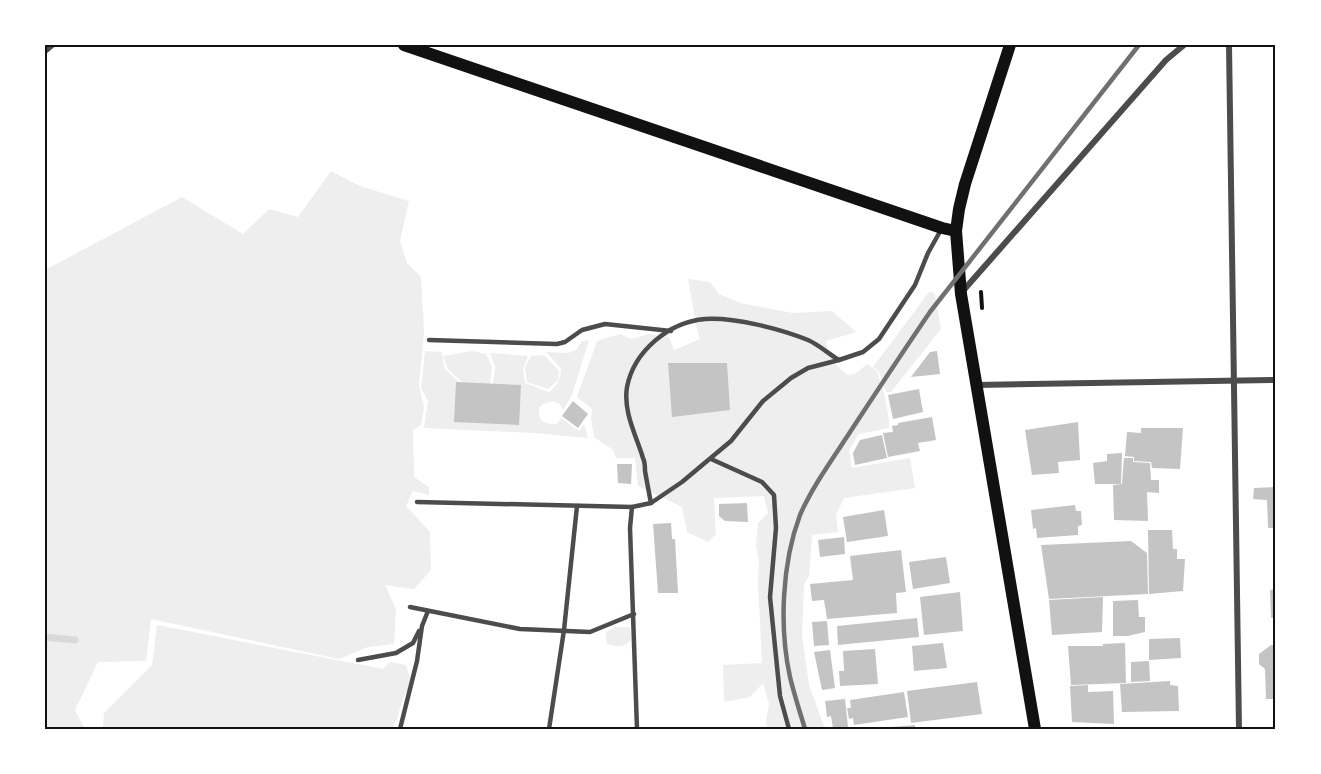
<svg xmlns="http://www.w3.org/2000/svg" width="1321" height="774" viewBox="0 0 1321 774" font-family="Merriweather,serif">
<rect width="100%" height="100%" fill="#fff"/>
<g fill="#eee">
<polygon points="331,171 360,186 409,201 400,241 407,263 421,277 424,331 419,386 424,407 421,425 413,430 414,477 429,487 429,495 413,491 406,506 430,532 431,570 414,589 385,585 396,609 394,644 368,647 339,659 151,619 146,661 98,662 75,710 85,729 45,729 45,270 182,197 243,234 269,209 298,217"/>
<path d="M688,279L710,282L719,294L740,303L793,313L832,311L856,332L826,341C830,357 834,365 848,375L855,374L867,364L877,371L885,397L889,419V428L859,434L849,450L852,468L910,458L915,488L844,498L836,515L838,532L812,535L809,576L804,584L802,635L809,685L825,729H767L766,721L769,704L763,683L750,697L724,702L723,665L762,663L758,582L759,562L756,546L758,523L768,513L764,496L714,498L716,534L708,542L687,532L682,507L638,486L635,458H616L613,450L594,437L591,419L592,409L577,397L597,341L620,334L631,339L649,334L669,337L674,350L700,339L697,330Z"/>
<polygon points="929,292 933,292 935,294 941,329 891,392 886,392 878,370 873,367"/>
<path d="M589,340L572,395L563,410L560,404L553,401L543,404L539,408V416L542,421L549,424H557L561,418L579,431L584,424L588,438L534,433L424,428L428,401L421,388L425,351L442,352L444,368L458,381L478,397L491,388L493,383L495,367L490,353L528,356L523,369L525,383L549,392C558,385 560,380 561,369L546,352L568,353L576,350L582,341Z"/>
<polygon points="472,351 486,354 492,366 490,385 463,383 448,369 443,356"/>
<polygon points="544,355 559,371 558,380 548,389 527,382 525,367 531,356"/>
<polygon points="157,625 383,669 390,662 406,665 410,678 409,688 403,698 397,719 392,729 103,729 104,713 152,665"/>
<path d="M615,627H630L631,639C625,648 617,647 607,644L606,632Z"/>
</g>
<g fill="none" stroke-linecap="round" stroke-linejoin="round">
<polyline stroke="#d9d9d9" stroke-width="7" points="45,637 75,640"/>
</g>
<g fill="#c4c4c4">
<polygon points="937,351 940,374 911,377 930,352"/>
<polygon points="668,363 727,363 730,410 672,417"/>
<polygon points="456,382 521,385 519,425 454,422"/>
<polygon points="919,389 923,412 893,419 888,395"/>
<polygon points="573,401 588,414 578,428 562,416"/>
<polygon points="932,417 936,440 918,443 920,451 888,457 883,433 893,432 892,426 898,425 898,423"/>
<polygon points="1078,422 1080,460 1058,462 1059,473 1032,475 1025,430"/>
<polygon points="1141,428 1183,428 1180,469 1152,468 1151,462 1134,461 1134,457 1125,456 1127,432 1141,433"/>
<polygon points="882,435 887,458 855,465 853,453 860,440"/>
<polygon points="1122,453 1121,484 1095,484 1093,463 1107,461 1107,454"/>
<polygon points="1124,458 1133,458 1133,462 1150,463 1151,480 1159,480 1159,493 1147,492 1148,521 1114,520 1113,485 1122,484"/>
<polygon points="617,464 632,464 631,484 618,483"/>
<polygon points="1276,487 1276,528 1268,528 1267,500 1253,499 1254,488"/>
<polygon points="747,503 748,522 725,521 719,516 719,504"/>
<polygon points="1075,505 1076,511 1081,511 1082,525 1078,526 1078,535 1037,538 1036,528 1033,529 1031,510"/>
<polygon points="884,510 888,536 847,542 843,517"/>
<polygon points="671,523 672,539 675,539 678,593 658,593 653,524"/>
<polygon points="1148,530 1172,530 1173,549 1177,549 1177,559 1185,559 1183,591 1149,594"/>
<polygon points="844,537 845,554 820,557 818,540"/>
<polygon points="1131,541 1147,553 1148,594 1049,599 1041,545"/>
<polygon points="901,550 906,592 896,593 897,613 827,619 824,600 812,601 810,584 853,580 850,556"/>
<polygon points="946,557 950,583 913,589 909,562"/>
<polygon points="1276,589 1276,618 1271,618 1270,590"/>
<polygon points="960,592 963,631 924,635 920,597"/>
<polygon points="1103,597 1102,632 1052,635 1049,600"/>
<polygon points="1138,600 1139,617 1145,617 1145,632 1128,636 1113,636 1113,601"/>
<polygon points="917,618 919,637 838,645 837,626"/>
<polygon points="827,621 829,645 814,646 812,622"/>
<polygon points="1180,638 1181,658 1149,660 1149,639"/>
<polygon points="943,643 947,668 914,671 912,646"/>
<polygon points="1125,643 1126,683 1071,685 1068,646 1103,646 1103,644"/>
<polygon points="1271,645 1276,645 1276,699 1266,699 1265,669 1259,664 1259,654"/>
<polygon points="875,649 878,684 840,686 839,671 844,671 843,651"/>
<polygon points="830,650 835,688 822,690 814,652"/>
<polygon points="1149,661 1150,681 1131,682 1131,662"/>
<polygon points="1170,681 1170,685 1178,686 1179,711 1122,712 1120,684"/>
<polygon points="977,682 982,714 911,723 907,691"/>
<polygon points="1088,685 1088,692 1113,691 1114,724 1072,722 1070,686"/>
<polygon points="904,692 908,717 854,725 853,718 849,719 847,708 851,708 850,700"/>
<polygon points="845,699 848,727 833,728 831,716 827,717 825,701"/>
<polygon points="915,725 915,729 891,729 891,727"/>
</g>
<g fill="none" stroke-linecap="round" stroke-linejoin="round">
<polyline stroke="#111" stroke-width="4" points="981,292 982,308"/>
<g stroke="#4c4c4c" stroke-width="4.5">
<polyline points="429,340 557,344 565,342 582,330 605,324 671,331"/>
<polyline points="711,459 762,482 774,495 776,528 770,597 780,696 789,729"/>
<polyline points="417,502 632,507"/>
<path d="M651,503C649,493 647,482 645,471C645,467 645,462 643,458C636,435 623,412 627,387C634,351 669,322 705,319C734,317 781,329 808,340C819,345 829,354 839,360"/>
<polyline points="410,607 520,629 590,632 634,614"/>
<polyline points="358,660 396,653 413,643 419,631"/>
<polyline points="400,729 417,661 422,626 428,611"/>
<polyline points="549,729 564,630 577,506"/>
<polyline points="637,729 630,528 632,507 651,503 682,482 731,441 763,401 791,378 808,368 839,360 863,352 879,339 915,285 928,253 942,228"/>
</g>
<g stroke="#4c4c4c" stroke-width="6">
<polyline points="1229,45 1239,729"/>
<polyline points="45,51 52,45"/>
<polyline points="962,292 1166,60 1184,45"/>
<polyline points="977,385 1276,380"/>
</g>
<g stroke="#111" stroke-width="12">
<polyline points="404,45 942,228 956,231"/>
<polyline points="1010,45 965,184 959,209 956,231 961,294 1035,729"/>
</g>
<path stroke="#707070" stroke-width="4.5" d="M805,729C800,712 794,694 790,677C779,627 782,563 800,515C813,485 836,454 854,426C879,388 904,350 930,312L1139,45"/>
</g>
<rect width="1321" height="774" fill="none" stroke="#ffffff" stroke-width="93"/>
<rect x="46" y="46" width="1228" height="682" fill="none" stroke="#111" stroke-width="2"/>
</svg>
